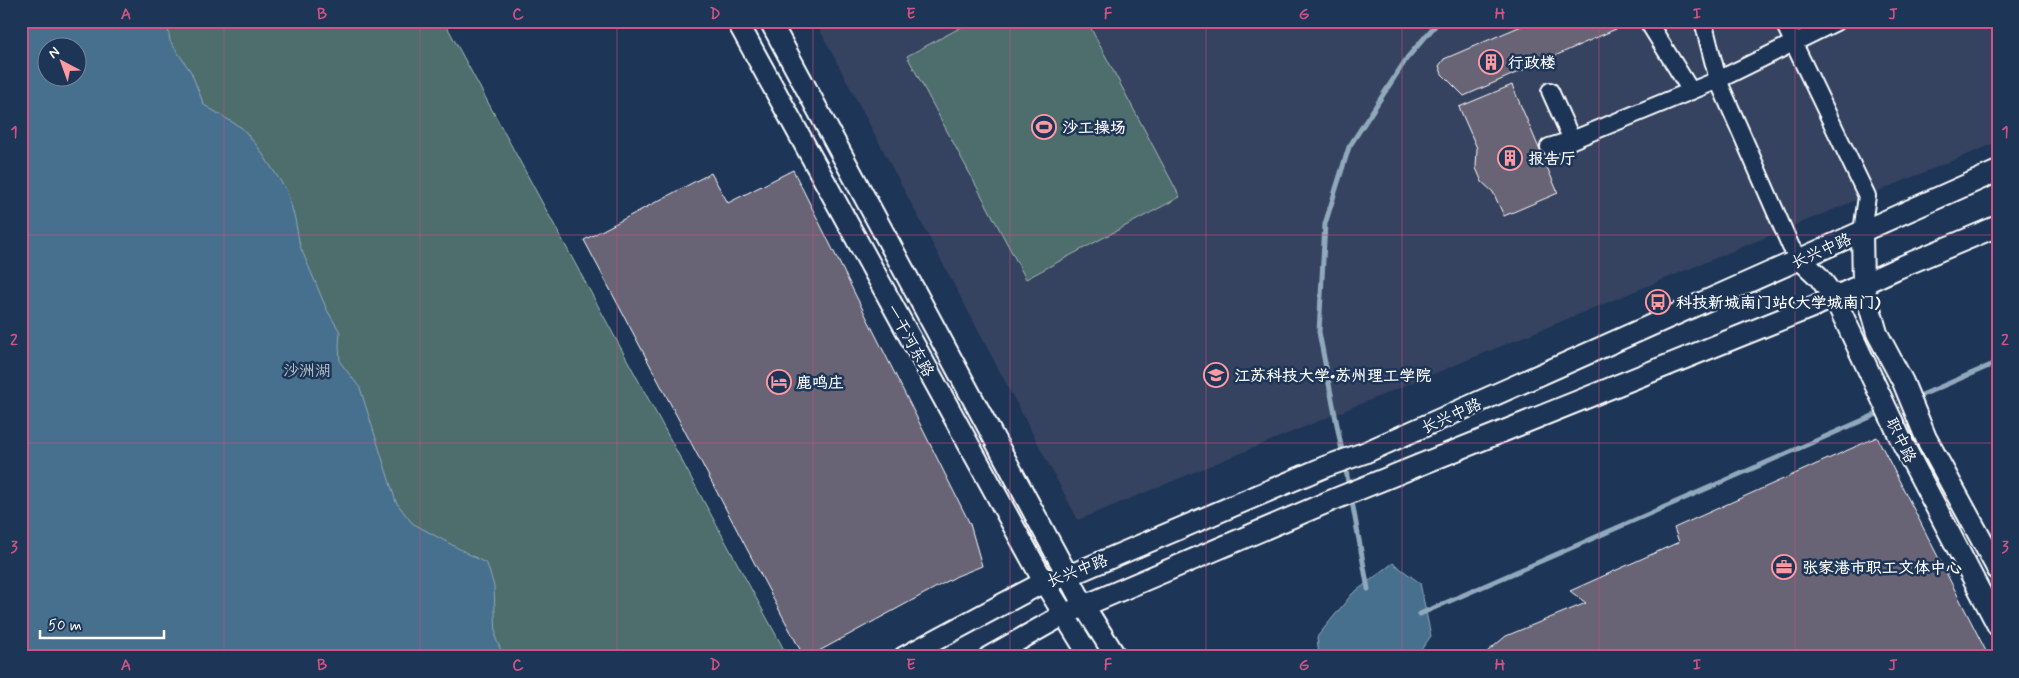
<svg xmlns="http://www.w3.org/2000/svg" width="2019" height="678" viewBox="0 0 2019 678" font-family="Mynerve,'LXGW WenKai TC',sans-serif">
<rect width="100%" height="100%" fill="#1d3557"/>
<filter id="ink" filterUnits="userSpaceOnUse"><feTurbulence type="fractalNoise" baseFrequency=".02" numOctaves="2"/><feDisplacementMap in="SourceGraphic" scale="10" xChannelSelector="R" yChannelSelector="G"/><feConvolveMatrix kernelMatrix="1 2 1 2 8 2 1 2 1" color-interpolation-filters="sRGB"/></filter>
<g filter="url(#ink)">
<polygon fill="#344360" points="815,21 1998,21 1998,142 1078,520"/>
<g fill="#4e6e6d" stroke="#a6b6b6" fill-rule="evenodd">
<path d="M21,21H444L788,657H21ZM48,48H78V78H48Z"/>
<polygon points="973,21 1087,21 1180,197 1026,279 907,56"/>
</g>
<g fill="#466f8e" stroke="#90a9bb" fill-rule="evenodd">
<path d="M21,21H167L170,41L191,72L204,105L242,128L258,147L287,191L295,219L300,246L327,310L340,332L339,346L340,362L360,388L396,502L412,523L487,564L494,586L496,639L504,657H21ZM48,48H78V78H48Z"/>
<polygon points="1393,563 1420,583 1431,636 1416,657 1319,657 1317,637 1352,594"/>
</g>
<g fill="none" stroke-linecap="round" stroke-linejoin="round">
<g stroke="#90a9bb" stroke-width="5">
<polyline points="1915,398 1998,362"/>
<polyline points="1343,456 1319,332 1325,224 1349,147 1407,58 1439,21"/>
<polyline points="1345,464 1349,488"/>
<polyline points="1351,496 1368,589"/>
<polyline points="1420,614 1884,411"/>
</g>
</g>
<g fill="#686375" stroke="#fff">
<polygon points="1533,21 1625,21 1625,25 1464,96 1442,74 1439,66 1444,59"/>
<polygon points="1512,85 1558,193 1504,216 1493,192 1482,182 1476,168 1477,148 1459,107"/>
<polygon points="793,170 970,524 982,566 957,576 808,657 804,657 584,240 711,173 728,203"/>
<polygon points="1877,437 1989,657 1481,657 1506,636 1586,603 1570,591 1679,542 1674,528"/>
</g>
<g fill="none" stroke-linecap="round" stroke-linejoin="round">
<defs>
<g id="minor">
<polyline points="1703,21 1718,80 1791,247 1800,259"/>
<polyline points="1783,21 1867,196 1862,232"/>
<polyline points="1650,25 1691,91"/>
<polyline points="1550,91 1572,140"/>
<polyline points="1549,147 1572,140 1718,80 1838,21"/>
</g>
<g id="tertiary">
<polyline points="737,21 1044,582 1090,657"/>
<polyline points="770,21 1084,606 1116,657"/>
<polyline points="1862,232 1863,284 1877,333 1903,382 1926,438 1998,570"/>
<polyline points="1800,259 1819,277 1834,297 1903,444 1998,626"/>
<polyline points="904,657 1044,582 1068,576 1327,466 1364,453 1998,171"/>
<polyline points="989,657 1065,614 1335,499 1817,305 1898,268 1998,226"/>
</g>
</defs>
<use href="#minor" stroke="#fff" stroke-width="20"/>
<use href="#tertiary" stroke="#fff" stroke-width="24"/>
<use href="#minor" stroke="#1d3557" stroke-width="16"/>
<use href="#tertiary" stroke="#1d3557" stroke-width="20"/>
</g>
</g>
<path fill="none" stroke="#d15284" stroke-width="1" stroke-opacity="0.55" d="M224,21V657M420,21V657M617,21V657M813,21V657M1010,21V657M1206,21V657M1402,21V657M1599,21V657M1795,21V657M21,235H1998M21,443H1998"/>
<defs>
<symbol id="building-ring" viewBox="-11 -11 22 22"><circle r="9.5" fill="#1d3557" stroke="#ff9aa2" stroke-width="1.5"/><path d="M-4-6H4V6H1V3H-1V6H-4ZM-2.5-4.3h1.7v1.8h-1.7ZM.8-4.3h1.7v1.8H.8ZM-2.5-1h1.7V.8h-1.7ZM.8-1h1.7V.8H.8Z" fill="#ff9aa2"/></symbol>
<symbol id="stadium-ring" viewBox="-11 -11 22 22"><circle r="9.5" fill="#1d3557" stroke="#ff9aa2" stroke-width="1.5"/><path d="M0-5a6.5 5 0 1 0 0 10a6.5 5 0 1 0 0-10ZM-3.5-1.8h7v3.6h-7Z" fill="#ff9aa2"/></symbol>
<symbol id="bus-ring" viewBox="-11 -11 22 22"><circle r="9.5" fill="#1d3557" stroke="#ff9aa2" stroke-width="1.5"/><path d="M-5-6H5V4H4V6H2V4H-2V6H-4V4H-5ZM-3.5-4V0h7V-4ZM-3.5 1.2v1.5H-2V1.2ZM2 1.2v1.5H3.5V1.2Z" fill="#ff9aa2"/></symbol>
<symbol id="school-ring" viewBox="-11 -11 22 22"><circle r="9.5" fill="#1d3557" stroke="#ff9aa2" stroke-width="1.5"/><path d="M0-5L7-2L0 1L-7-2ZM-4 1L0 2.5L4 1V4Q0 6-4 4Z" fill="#ff9aa2"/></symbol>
<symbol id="hotel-ring" viewBox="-11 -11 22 22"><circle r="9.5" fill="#1d3557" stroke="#ff9aa2" stroke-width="1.5"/><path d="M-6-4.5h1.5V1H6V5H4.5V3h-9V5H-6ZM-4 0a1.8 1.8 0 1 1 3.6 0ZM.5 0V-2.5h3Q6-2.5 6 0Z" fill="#ff9aa2"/></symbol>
<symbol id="office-ring" viewBox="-11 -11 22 22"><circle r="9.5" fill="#1d3557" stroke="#ff9aa2" stroke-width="1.5"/><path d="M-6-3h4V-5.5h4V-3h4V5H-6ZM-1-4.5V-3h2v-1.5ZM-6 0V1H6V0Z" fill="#ff9aa2"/></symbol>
</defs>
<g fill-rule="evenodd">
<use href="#building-ring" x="1477" y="48" width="28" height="28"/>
<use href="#stadium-ring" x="1030" y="113" width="28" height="28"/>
<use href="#building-ring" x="1496" y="144" width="28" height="28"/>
<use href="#bus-ring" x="1644" y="288" width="28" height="28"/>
<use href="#school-ring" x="1202" y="361" width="28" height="28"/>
<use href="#hotel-ring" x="765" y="368" width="28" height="28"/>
<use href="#office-ring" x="1770" y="553" width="28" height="28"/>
</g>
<g text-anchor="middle" stroke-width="5" stroke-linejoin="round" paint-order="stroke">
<g font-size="16" font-weight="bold" fill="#fff" stroke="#1d3557" text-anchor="start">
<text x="1508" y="68">行政楼</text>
<text x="1062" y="133">沙工操场</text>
<text x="1528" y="164">报告厅</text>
<text x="1676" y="308">科技新城南门站(大学城南门)</text>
<text x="1234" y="381">江苏科技大学•苏州理工学院</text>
<text x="796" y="388">鹿鸣庄</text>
<text x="1802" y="573">张家港市职工文体中心</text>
</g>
<g font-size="16" fill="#fff" stroke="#1d3557">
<text transform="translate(1821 250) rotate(-24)" y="6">长兴中路</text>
<text transform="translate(911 340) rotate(61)" y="6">一干河东路</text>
<text transform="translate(1451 415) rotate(-24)" y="6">长兴中路</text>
<text transform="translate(1902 440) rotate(64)" y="6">职中路</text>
<text transform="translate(1077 570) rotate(-21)" y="6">长兴中路</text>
</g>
<g font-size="16" fill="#b8c5c5" stroke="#1d3557">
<text x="307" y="376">沙洲湖</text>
</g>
</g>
<rect width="2019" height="678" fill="none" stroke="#1d3557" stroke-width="55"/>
<g transform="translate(62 62) rotate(319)"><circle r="24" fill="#1d3557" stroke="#77869a"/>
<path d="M0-4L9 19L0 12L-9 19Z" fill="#ff9aa2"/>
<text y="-8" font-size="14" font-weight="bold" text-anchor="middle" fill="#ffffff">N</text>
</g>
<path d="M40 630v8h124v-8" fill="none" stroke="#ffffff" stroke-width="2.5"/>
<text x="48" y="630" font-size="15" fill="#ffffff" stroke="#1d3557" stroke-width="4" paint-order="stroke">50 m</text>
<rect x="28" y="28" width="1964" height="622" fill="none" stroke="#d15284" stroke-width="2"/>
<g font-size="16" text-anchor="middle" font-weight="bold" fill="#d15284">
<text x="126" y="19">A</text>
<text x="322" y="19">B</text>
<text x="518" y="19">C</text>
<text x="715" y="19">D</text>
<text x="911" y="19">E</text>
<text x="1108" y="19">F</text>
<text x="1304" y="19">G</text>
<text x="1500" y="19">H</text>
<text x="1697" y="19">I</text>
<text x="1893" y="19">J</text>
<text x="14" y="137">1</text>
<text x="2005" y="137">1</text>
<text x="14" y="345">2</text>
<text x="2005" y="345">2</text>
<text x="14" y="552">3</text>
<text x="2005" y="552">3</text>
<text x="126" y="670">A</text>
<text x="322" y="670">B</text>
<text x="518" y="670">C</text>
<text x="715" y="670">D</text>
<text x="911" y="670">E</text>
<text x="1108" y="670">F</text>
<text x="1304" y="670">G</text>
<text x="1500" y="670">H</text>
<text x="1697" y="670">I</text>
<text x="1893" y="670">J</text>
</g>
</svg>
